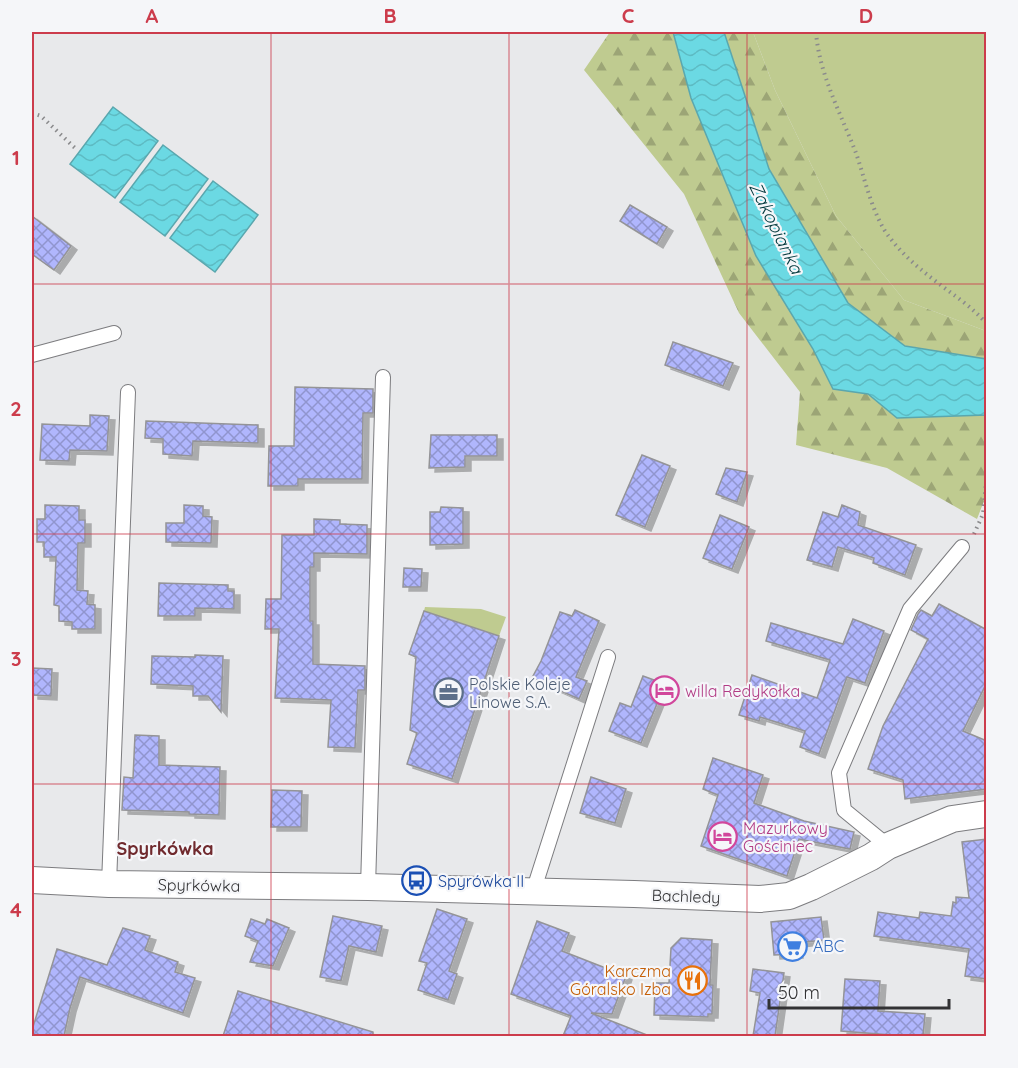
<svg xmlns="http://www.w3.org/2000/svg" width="1018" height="1068" viewBox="0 0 1018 1068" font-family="Quicksand,sans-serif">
<defs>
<pattern id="forest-firs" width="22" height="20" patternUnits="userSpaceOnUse" patternTransform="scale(1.5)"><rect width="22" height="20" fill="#bfcb90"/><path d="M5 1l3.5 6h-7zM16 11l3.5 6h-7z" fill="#9ca576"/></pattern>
<pattern id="water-waves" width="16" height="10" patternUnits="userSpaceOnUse" patternTransform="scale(1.5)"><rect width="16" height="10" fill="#6bd9e3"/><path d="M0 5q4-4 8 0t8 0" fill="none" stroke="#5dbbc3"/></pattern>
<pattern id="building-cross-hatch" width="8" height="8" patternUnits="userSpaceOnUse" patternTransform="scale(1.5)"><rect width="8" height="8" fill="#b0b6fd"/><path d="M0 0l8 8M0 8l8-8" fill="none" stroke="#9095ce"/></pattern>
<filter id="shadow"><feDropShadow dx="6" dy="4" stdDeviation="0" flood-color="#0004"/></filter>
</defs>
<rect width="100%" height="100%" fill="#e8e9eb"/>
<g fill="#bfcb90">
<polygon points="753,32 986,32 986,331 904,300 836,216 775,90"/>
<polygon points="425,607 481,609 506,617 499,636 424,611"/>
</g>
<g fill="url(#forest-firs)">
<polygon points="610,32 673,32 691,98 833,389 868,394 897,418 986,415 986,496 977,519 887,468 796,445 800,392 739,313 684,194 584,70"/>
<polygon points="724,32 753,32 775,90 836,216 904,300 986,331 986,359 905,346 848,303 769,169"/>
</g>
<g fill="url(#water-waves)" stroke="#5aa7ae" stroke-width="1.5">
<polygon points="673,32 724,32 769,169 848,303 905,346 986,359 986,415 897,418 868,394 833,389 813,349 756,256 691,98"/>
<polygon points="113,107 158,141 115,198 70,164"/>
<polygon points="163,145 208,179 165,236 120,202"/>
<polygon points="213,181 258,215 215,272 170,238"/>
</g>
<g fill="url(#building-cross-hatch)" stroke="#949497" stroke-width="1.5" filter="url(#shadow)">
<polygon points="630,205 667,227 657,244 620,221"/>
<polygon points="32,216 71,246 54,270 32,254"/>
<polygon points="673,342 733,363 723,386 665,365"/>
<polygon points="295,387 373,389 373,413 363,413 362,479 298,479 298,486 268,486 269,446 294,446"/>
<polygon points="90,415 109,416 107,451 70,450 69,461 40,460 42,424 90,426"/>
<polygon points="146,421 258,425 258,443 193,441 192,456 163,454 163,439 145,438"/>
<polygon points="431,435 497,435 497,456 465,456 465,467 429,468"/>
<polygon points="642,455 670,466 645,527 616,515"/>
<polygon points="726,468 747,472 737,502 716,494"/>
<polygon points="45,505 79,506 79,520 85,520 85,543 78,543 77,590 88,591 87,604 95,605 95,629 72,629 72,622 59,621 59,606 54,605 56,557 44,557 44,542 37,542 37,519 45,519"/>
<polygon points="184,505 203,506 203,516 212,517 211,543 166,542 166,523 184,523"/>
<polygon points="842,505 860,512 858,525 916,545 905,575 873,563 874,558 838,547 832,567 807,560 823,512 838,517"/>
<polygon points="441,507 463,508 463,544 430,545 430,512 440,512"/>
<polygon points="720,515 749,527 732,569 703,558"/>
<polygon points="314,519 340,520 340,524 367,525 367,554 314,553 314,567 310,567 310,621 313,621 313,664 365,666 365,690 358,690 355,748 328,747 331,700 275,698 279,629 265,629 266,599 281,599 282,535 314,535"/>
<polygon points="404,568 422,569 421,587 403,587"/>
<polygon points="159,583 228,585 228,591 234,591 234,609 195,608 195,616 158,616"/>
<polygon points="939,604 987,630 987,682 963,731 987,741 987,789 905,799 903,780 868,769 883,726 928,639 911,630 918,614 921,610 932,616"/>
<polygon points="575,610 599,621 576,677 587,681 579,699 532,678 541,661 560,612 572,616"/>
<polygon points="424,611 499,636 452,779 407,764 417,733 410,730 416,657 409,654"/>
<polygon points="853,619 884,631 865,683 847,677 819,754 800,747 805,731 760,717 759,721 739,715 752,675 817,698 830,660 766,641 771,623 843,644"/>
<polygon points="195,655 223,656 221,712 208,696 193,696 193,686 151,684 152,656 195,657"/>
<polygon points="32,668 52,669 51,696 32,695"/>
<polygon points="643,676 665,684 641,743 609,731 620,703 631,707"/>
<polygon points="135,735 159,736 159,765 220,767 219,815 189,814 189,812 122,810 124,777 133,778"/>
<polygon points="713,758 763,775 754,803 804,821 854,832 850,849 799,839 787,876 701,846 718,795 703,789"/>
<polygon points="591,777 626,789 615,823 580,813"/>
<polygon points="272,790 302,791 301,827 271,827"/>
<polygon points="987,839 987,979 965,976 969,949 874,936 878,912 919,918 920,912 951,916 953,902 956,903 956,897 969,898 962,842"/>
<polygon points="437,909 467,919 449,971 457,974 448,1000 418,990 427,963 419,961"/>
<polygon points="333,916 382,926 376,952 349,946 341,981 320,977"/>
<polygon points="821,917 824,940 796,943 797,954 774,955 771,922"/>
<polygon points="251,919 265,924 267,919 289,928 273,966 250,962 258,941 245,936"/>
<polygon points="537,921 569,933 562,951 626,976 612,1014 591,1013 647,1035 647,1036 563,1036 571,1016 511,994"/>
<polygon points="123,928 150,936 145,950 178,962 175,972 195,978 183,1013 80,977 70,1008 64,1036 32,1036 32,1030 57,949 107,965"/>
<polygon points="681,938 712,940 710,985 713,985 712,1014 708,1014 708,1017 654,1015 655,983 669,983 671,948"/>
<polygon points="753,969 784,973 775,1036 753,1036 760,993 750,991"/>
<polygon points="845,979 880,981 878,1011 925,1014 923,1036 891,1036 891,1035 841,1031"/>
<polygon points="238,991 373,1032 373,1036 223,1036"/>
</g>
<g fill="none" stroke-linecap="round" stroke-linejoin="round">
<defs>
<g id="lane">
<polyline points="32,355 114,333"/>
<polyline points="888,846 844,810 839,773 910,609 962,547"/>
<polyline points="109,884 128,392"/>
<polyline points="368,887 383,377"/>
<polyline points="533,892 608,657"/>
</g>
<polyline id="street" points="32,880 109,884 368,887 634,894 760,899 789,896 811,887 871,857 888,846 952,819 986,814"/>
</defs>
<use href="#lane" stroke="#7c7c7f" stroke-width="16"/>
<use href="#street" stroke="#7c7c7f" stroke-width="28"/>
<g stroke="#8a8a8c" stroke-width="4" stroke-dasharray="1.5 4.5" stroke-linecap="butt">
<path d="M816,32C819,74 841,114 856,153C865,179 873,217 890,238C910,264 937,282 962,301C971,308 979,315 986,323"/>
<polyline points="32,113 41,116 75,148"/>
<polyline points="974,534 983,514 986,483"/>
</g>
<use href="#lane" stroke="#fff" stroke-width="14"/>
<use href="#street" stroke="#fff" stroke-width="26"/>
</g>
<path fill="none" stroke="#cc3c4c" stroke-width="1.5" stroke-opacity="0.55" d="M271,32V1036M509,32V1036M747,32V1036M32,284H986M32,534H986M32,784H986"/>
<defs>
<symbol id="hotel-ring" viewBox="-11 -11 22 22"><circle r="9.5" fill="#f5f6f9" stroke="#d1479c" stroke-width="1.5"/><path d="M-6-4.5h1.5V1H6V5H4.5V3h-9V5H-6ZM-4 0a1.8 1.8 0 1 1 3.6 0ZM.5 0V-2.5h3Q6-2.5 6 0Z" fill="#d1479c"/></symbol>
<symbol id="office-ring" viewBox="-11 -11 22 22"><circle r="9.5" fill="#f5f6f9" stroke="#5c6f8a" stroke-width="1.5"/><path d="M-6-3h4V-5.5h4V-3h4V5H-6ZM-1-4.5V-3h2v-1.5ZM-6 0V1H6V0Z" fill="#5c6f8a"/></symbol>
<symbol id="bus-ring" viewBox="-11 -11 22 22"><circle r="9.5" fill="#f5f6f9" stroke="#1a4fb4" stroke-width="1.5"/><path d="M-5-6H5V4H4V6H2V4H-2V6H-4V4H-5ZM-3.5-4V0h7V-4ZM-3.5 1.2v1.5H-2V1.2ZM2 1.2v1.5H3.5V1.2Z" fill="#1a4fb4"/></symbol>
<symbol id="supermarket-ring" viewBox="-11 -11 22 22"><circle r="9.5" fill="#f5f6f9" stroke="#3f7fe0" stroke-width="1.5"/><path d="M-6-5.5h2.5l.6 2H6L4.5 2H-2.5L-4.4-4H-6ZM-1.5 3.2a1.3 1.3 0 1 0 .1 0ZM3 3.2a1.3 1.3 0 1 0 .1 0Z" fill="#3f7fe0"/></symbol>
<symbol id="restaurant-ring" viewBox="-11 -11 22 22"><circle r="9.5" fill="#f5f6f9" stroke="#e8710a" stroke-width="1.5"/><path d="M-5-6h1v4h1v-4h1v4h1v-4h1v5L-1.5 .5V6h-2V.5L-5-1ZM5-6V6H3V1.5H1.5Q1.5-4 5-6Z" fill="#e8710a"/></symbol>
</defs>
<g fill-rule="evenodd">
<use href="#hotel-ring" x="648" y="674" width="33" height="33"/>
<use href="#office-ring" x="432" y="676" width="33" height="33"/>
<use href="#hotel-ring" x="706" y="820" width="33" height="33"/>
<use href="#bus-ring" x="400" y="864" width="33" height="33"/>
<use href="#supermarket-ring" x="776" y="930" width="33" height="33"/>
<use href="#restaurant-ring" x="676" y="964" width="33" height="33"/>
</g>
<g text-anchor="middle" stroke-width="4.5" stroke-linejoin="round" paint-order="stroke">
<g font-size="16" fill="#4e5e75" stroke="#f5f6f9" text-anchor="start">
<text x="469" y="690">Polskie Koleje<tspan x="469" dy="18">Linowe S.A.</tspan></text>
</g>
<g font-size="16" fill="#b23c85" stroke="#f5f6f9" text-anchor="start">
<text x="685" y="697">willa Redykołka</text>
<text x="743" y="834">Mazurkowy<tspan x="743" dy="18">Gościniec</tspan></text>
</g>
<g font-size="16" fill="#164399" stroke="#f5f6f9" text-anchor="start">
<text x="438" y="887">Spyrówka II</text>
</g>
<g font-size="16" fill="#323234" stroke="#f5f6f9">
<text transform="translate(199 885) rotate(1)" y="6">Spyrkówka</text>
<text transform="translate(686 896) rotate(2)" y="6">Bachledy</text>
</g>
<g font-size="16" fill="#366cbe" stroke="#f5f6f9" text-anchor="start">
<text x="813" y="952">ABC</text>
</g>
<g font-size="16" fill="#c56008" stroke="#f5f6f9" text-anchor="end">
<text x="671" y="977">Karczma<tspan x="671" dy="18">Góralsko Izba</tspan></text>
</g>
<g font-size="18" font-style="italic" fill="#01383c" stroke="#f5f6f9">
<text transform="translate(776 228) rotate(64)" y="6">Zakopianka</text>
</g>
<g font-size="18" font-weight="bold" fill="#702a2e" stroke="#f5f6f9">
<text x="165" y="855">Spyrkówka</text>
</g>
</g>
<rect width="1018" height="1068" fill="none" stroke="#f5f6f9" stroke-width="66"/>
<path d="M769 999v9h180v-9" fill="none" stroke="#323234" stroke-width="3"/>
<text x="778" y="999" font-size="18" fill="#323234" stroke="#f5f6f9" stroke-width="4.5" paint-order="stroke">50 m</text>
<rect x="33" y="33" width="952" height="1002" fill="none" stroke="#cc3c4c" stroke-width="2"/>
<g font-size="20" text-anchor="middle" font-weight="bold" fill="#cc3c4c">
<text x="152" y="23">A</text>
<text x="390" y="23">B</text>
<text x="628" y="23">C</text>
<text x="866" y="23">D</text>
<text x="16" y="165">1</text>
<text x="16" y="416">2</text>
<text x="16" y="666">3</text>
<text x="16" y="917">4</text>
</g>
</svg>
